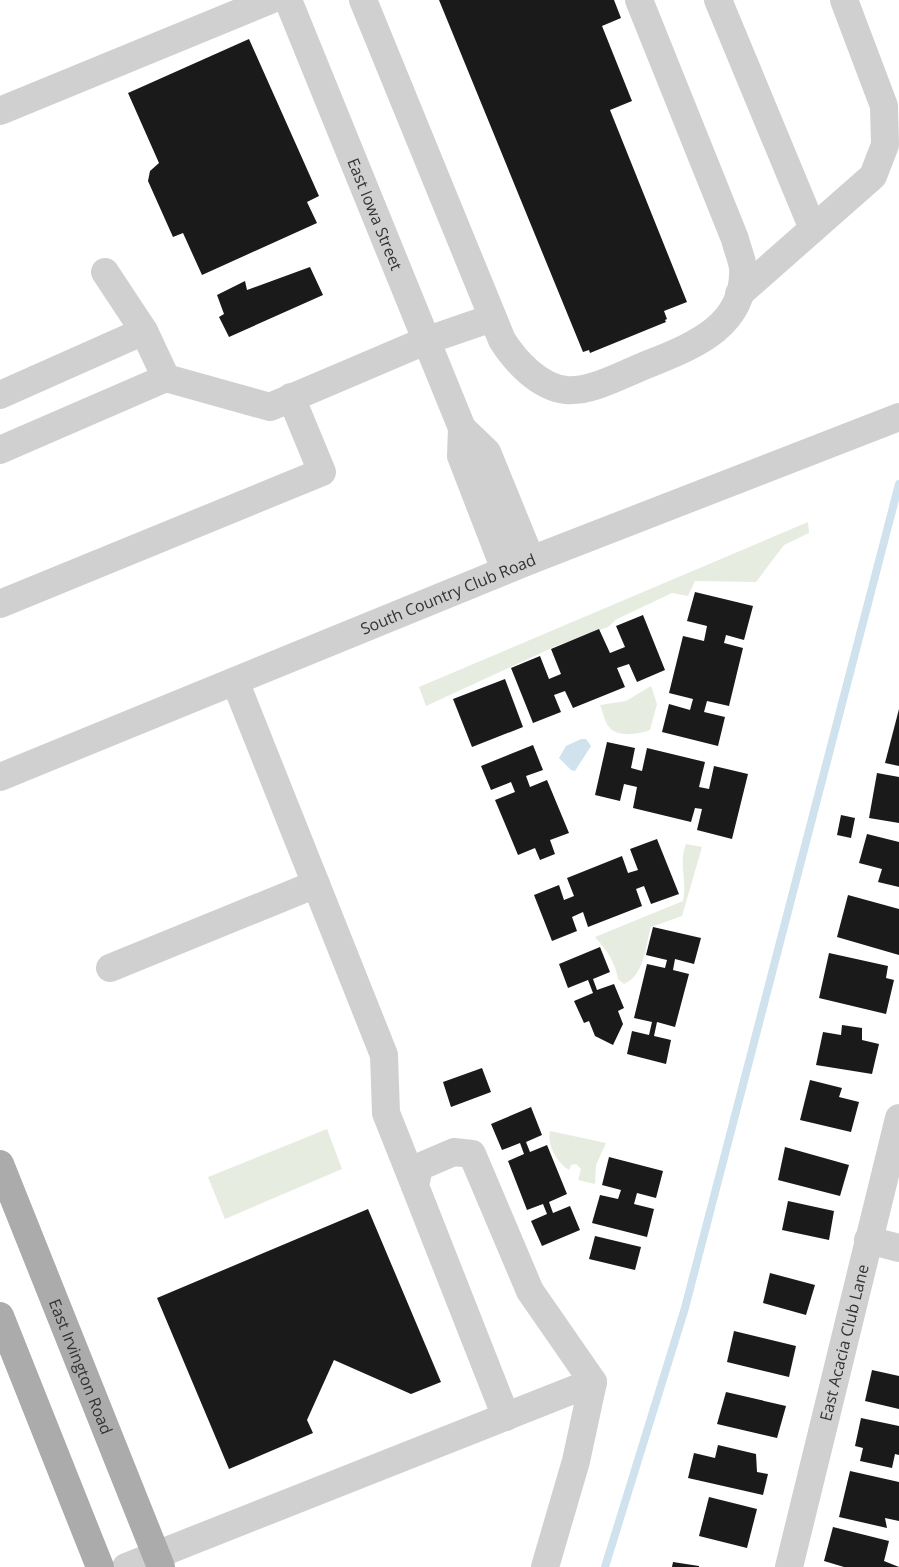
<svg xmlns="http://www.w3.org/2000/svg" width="899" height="1567" viewBox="0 0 899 1567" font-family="'Open Sans',sans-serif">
<rect width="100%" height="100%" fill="#fff"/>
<g fill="#e6ecdf">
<polygon points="808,522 809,533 784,545 756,582 695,581 688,596 672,593 617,619 608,627 556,646 426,706 419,687"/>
<path d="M651,686L657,704L650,730C640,734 617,738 609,727C604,721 603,711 600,705L626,701Z"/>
<path d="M686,844L702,847L682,916L651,927C645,946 645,975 624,984L618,979C615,962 607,950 595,937L683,901C688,880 678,865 686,844Z"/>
<polygon points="327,1129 342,1169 225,1219 208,1177"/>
<path d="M550,1131L606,1143L596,1165L595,1184L578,1180L581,1169L576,1164L571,1165L569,1170C557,1162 547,1146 550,1131Z"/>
</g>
<polygon fill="#cfe2ee" points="581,739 586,739 591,746 575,771 571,770 559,758 566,746"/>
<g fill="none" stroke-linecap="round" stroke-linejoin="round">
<polyline stroke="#cfe2ee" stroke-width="8" points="605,1567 685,1308 899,484"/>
</g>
<g fill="#1a1a1a">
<polygon points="439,0 614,0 621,18 602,26 632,101 610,110 687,302 664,311 667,319 665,320 666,322 590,353 589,350 583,352"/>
<polygon points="249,39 319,196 307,202 317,223 202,275 183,233 173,237 148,181 150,171 159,163 128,93"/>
<polygon points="310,267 323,295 229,337 219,317 224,314 217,295 245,281 247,290"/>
<polygon points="695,592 753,606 744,640 726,635 724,643 743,648 729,706 707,701 704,712 725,717 718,746 662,732 669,704 690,710 693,699 669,693 683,636 704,641 707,626 687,621"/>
<polygon points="643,615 665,670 637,682 629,664 617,668 625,687 573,708 565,691 554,695 561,712 533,723 511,668 540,656 549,679 561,674 551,649 599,629 610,653 625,647 616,626"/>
<polygon points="505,679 523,727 472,747 453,699"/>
<polygon points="899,709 899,766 885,763"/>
<polygon points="607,742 635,748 631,768 642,771 647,748 705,762 699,787 709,789 714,766 748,774 732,839 697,830 702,809 695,808 691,822 633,808 637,787 624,784 620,801 595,795"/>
<polygon points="533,745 543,770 526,776 530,787 547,780 569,833 550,840 555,854 540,860 535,848 518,855 495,800 515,792 511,782 491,790 481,766"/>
<polygon points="877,773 899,777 899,823 869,818"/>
<polygon points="841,815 855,818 851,838 837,835"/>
<polygon points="867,834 899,842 899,887 878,882 882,869 859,863"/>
<polygon points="657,839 679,894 651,904 644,886 636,889 642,906 588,927 583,912 572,917 577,931 552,941 534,895 559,885 564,900 574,896 567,878 622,856 628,873 638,870 630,849"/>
<polygon points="848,895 899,909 899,955 837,937"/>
<polygon points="653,927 701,938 694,964 675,959 673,970 689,974 675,1027 657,1022 654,1036 671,1040 666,1064 627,1054 632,1031 649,1035 652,1022 634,1018 647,964 665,968 667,960 646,955"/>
<polygon points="600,947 610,972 593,979 597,990 614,984 624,1008 618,1011 623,1024 613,1045 595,1036 589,1021 584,1023 574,1001 593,993 588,980 568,988 559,964"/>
<polygon points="829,953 888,966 886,978 894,980 886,1014 819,998"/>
<polygon points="842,1025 862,1028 862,1040 879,1044 872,1074 816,1065 823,1032 841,1035"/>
<polygon points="482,1068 491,1092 451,1107 443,1082"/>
<polygon points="810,1080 842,1088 839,1097 859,1102 851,1132 800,1120"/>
<polygon points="531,1107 542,1135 526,1142 530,1152 547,1145 567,1194 549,1202 553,1213 570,1206 580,1230 542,1246 531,1221 547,1214 543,1204 527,1210 508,1161 524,1154 520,1143 502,1150 491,1124"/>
<polygon points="785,1147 849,1165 840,1196 778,1180"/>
<polygon points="609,1157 663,1171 656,1198 637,1193 634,1204 654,1209 647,1237 592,1223 600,1195 618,1199 621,1190 602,1185"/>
<polygon points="788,1201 834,1211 829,1240 782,1230"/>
<polygon points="368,1209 441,1382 411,1394 334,1360 307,1420 313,1433 229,1469 157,1298"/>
<polygon points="595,1236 641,1247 635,1270 589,1259"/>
<polygon points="770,1273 815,1285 806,1315 763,1303"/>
<polygon points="734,1331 796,1346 789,1377 727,1362"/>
<polygon points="872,1370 899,1376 899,1409 865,1401"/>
<polygon points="726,1392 786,1406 777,1438 717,1424"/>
<polygon points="861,1418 899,1426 899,1455 895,1454 892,1468 860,1461 863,1448 855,1446"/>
<polygon points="718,1445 756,1454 757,1472 768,1474 763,1495 688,1478 694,1453 715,1458"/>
<polygon points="850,1471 899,1482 899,1521 885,1518 887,1528 839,1517"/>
<polygon points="709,1497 757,1509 747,1548 699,1536"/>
<polygon points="833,1527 889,1541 884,1561 899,1567 844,1567 824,1561"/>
<polygon points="673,1562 699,1566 699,1567 672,1567"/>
</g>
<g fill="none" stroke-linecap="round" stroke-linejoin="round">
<g stroke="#d0d0d0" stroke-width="28">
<path id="s1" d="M288,0L462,428"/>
<path d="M363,0L502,340C516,362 539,387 566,390C590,392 617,377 639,368C684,349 746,331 743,268C742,259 737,248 735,239L639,0"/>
<polyline points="718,0 813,229"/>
<polyline points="0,111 270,0"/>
<polyline points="105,272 144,331"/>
<polyline points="739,294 873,176 885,145 884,106 844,0"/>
<polyline points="0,395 144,331 166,378"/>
<polyline points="0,450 166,378 270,407 425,341 492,318"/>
<polyline points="505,570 461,456 462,428 487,452 531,560"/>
<polyline points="0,604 322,472 291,397"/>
<polyline points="235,681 384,1055 386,1113 415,1186"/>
<path id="s2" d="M0,777L531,560L899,417"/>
<polyline points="110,968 316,884"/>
<polyline points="868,1240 899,1248"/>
<polyline points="506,1417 415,1186 419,1167 454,1152 472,1154 530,1291 593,1382 576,1461 545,1567"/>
<polyline points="126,1567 593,1382"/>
<path id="s3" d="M789,1567L899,1118"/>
</g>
<g stroke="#ababab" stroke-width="28">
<path id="s4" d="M0,1164L161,1567"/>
<polyline points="0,1316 100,1567"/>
</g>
</g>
<g text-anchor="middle" stroke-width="5" stroke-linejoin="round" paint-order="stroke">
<g font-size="16" fill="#333" stroke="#fff">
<text dy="6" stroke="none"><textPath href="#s1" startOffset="231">East Iowa Street</textPath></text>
<text dy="6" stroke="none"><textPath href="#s2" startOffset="484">South Country Club Road</textPath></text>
<text dy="6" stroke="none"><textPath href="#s3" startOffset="231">East Acacia Club Lane</textPath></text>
<text dy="6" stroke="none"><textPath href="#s4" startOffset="218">East Irvington Road</textPath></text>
</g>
</g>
</svg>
